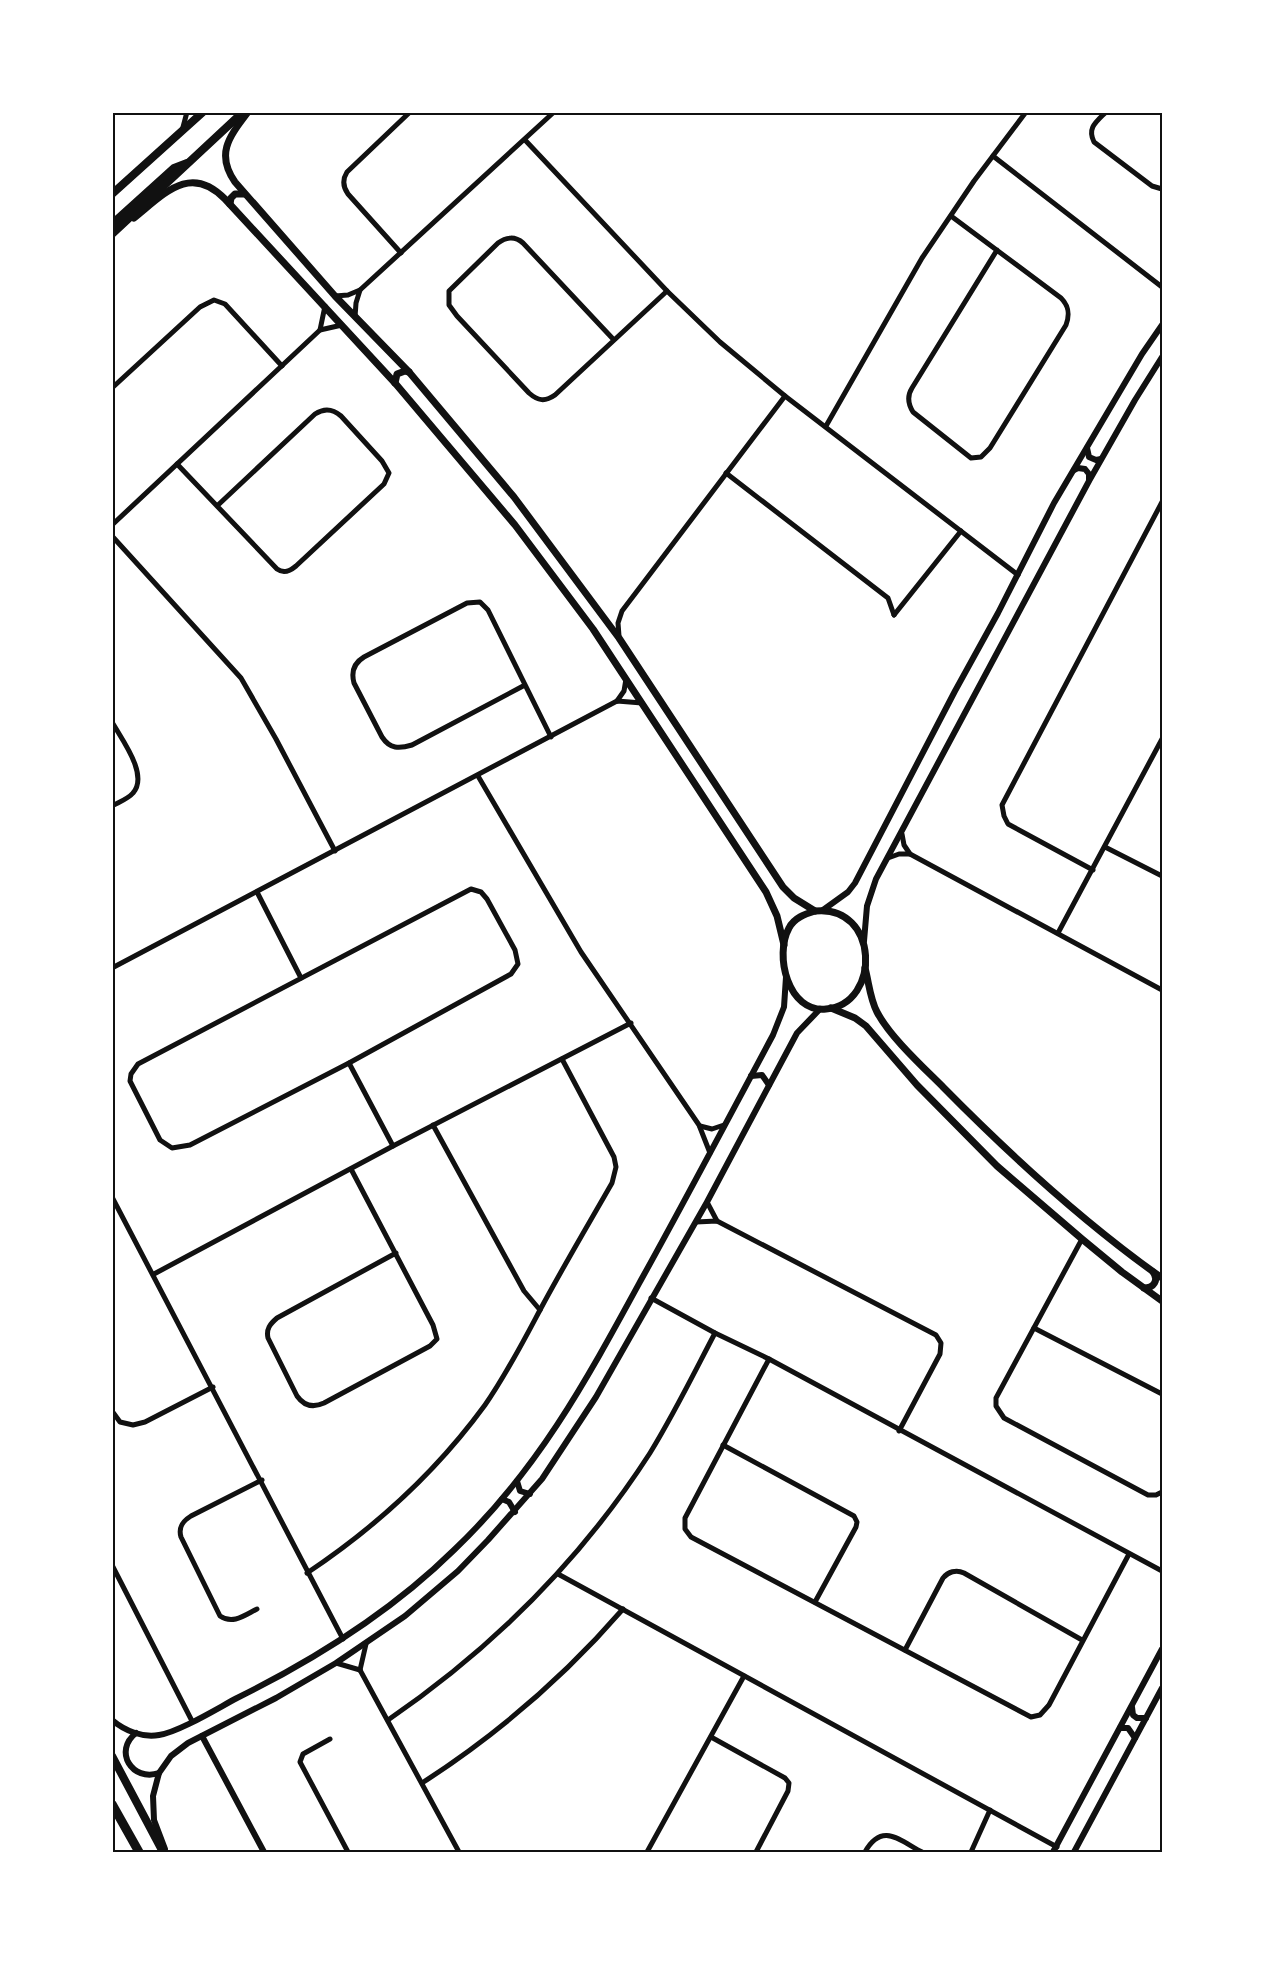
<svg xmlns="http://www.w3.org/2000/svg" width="1275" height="1965" viewBox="0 0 1275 1965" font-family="Figtree,sans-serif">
<rect width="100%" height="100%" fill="#fff"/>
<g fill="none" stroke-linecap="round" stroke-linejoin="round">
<g stroke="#111" stroke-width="5">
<path d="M1106,112C1096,122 1087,128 1094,142L1152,186L1162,189"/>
<polyline points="182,131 187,112"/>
<polyline points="525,140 667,291 720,342 785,396 1018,575"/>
<polyline points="993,156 1162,287"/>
<path d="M951,216L1061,298C1069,306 1070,314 1066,325L990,448L981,457L971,458L913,412C908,404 907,396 912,388L997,250"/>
<path d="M401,253L348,194C343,187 342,180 347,172L410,112"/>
<polyline points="335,296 348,295 360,290 554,112"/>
<polyline points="355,317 356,303 360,290"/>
<polyline points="320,330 325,306"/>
<path d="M614,340L523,243C515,236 506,237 498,243L449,291V305L457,316L529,393C538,401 545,402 555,395L667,291"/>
<polyline points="112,388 200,307 214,300 225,304 282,366"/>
<polyline points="826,426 922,258 974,181 1026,112"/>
<path d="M177,464L277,569C284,574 290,571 296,566L384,484L389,473L382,461L341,416C333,409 324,408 315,414L217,506"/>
<polyline points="726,473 888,598 894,615"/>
<polyline points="112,525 320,330 342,325"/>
<polyline points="112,536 241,678 276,739 335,851"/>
<polyline points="894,615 961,531"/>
<polyline points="619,636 618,623 622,611 785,396"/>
<path d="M525,685L412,745C399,749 390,749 382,737L354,683C351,672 354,663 364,657L467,603L480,602L488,610L551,737"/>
<polyline points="617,701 624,691 626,679"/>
<path d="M112,722C122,740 149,775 133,793C128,799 119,802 112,806"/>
<polyline points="478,776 581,952 699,1125 710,1153"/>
<polyline points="902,834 904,845 910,854 1162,990"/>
<polyline points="1105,847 1162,876"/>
<polyline points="888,858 899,854 910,854"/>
<polyline points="1093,870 1008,824 1004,816 1002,805 1162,502"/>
<polygon points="471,889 481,892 487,899 515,950 518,964 511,974 349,1063 190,1145 172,1148 160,1140 130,1081 131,1074 138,1064"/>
<polyline points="257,892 301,978"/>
<polyline points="1058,933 1162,739"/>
<polyline points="112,968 617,701 642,703"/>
<polyline points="349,1063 393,1146"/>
<polyline points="433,1125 524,1291 540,1310"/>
<polyline points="700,1126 712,1129 724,1125"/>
<path d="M351,1169L433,1325L437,1339L430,1346L324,1403C313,1408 304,1406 297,1396L268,1338C266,1329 270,1324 277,1318L396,1253"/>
<polyline points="112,1197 343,1639"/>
<polyline points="707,1202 717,1221"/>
<polyline points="696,1222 717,1221 936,1335 941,1343 940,1354 899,1431"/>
<polyline points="1082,1239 996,1398 996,1406 1004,1418 1148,1495 1156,1495 1162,1492"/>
<polyline points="154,1274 393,1146 631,1023"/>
<polyline points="651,1298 715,1333 769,1359 1162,1571"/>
<polyline points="1034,1328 1162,1394"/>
<polyline points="769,1359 685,1518 685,1529 691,1537 1031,1717 1040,1715 1049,1705 1129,1554"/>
<polyline points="112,1411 120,1422 133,1425 145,1422 213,1387"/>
<polyline points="723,1445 854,1516 857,1522 856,1527 815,1602"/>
<polyline points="112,1565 192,1721"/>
<path d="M307,1573C376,1527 436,1472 485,1405C506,1375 523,1342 540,1310C563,1267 588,1225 612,1183L616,1167L614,1157L562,1059"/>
<polyline points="558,1574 1057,1847"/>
<path d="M257,1609C245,1615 233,1625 220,1616L181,1537C178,1527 183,1521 191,1516L262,1480"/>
<path d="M905,1650L943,1578C948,1572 956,1569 964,1573L1082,1640"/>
<polyline points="336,1663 360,1670"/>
<polyline points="360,1670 459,1852"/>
<polyline points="360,1670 366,1644"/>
<path d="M388,1720C493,1648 581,1560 650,1453C674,1414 694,1373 715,1333"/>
<polyline points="711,1737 785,1778 789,1783 788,1791 756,1852"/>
<polyline points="330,1739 303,1754 300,1762 348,1852"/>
<path d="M422,1783C498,1734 564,1677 623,1609"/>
<polyline points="647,1852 744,1676"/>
<path d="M865,1852C882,1822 899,1840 922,1852"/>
<polyline points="971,1852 990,1810"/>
</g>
<g stroke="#111" stroke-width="6">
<polyline points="1087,448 1089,457 1096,460 1101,459"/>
<polyline points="1074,470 1078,468 1085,469 1089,474 1089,480"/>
<polyline points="823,910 848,892 855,883 955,691 998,613 1054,503 1142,354 1162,325"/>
<polyline points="864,941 867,906 876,879 1089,481 1135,400 1162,357"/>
<polyline points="751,1076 762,1075 769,1085"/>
<polyline points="517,1481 520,1491 530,1494"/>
<polyline points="502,1499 509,1502 515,1512"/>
<polyline points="1132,1707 1133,1715 1137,1718 1146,1718"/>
<path d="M112,1720C125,1731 143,1738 159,1735C179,1732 218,1708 237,1698C316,1659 391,1612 454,1550C538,1470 586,1381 641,1280C686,1199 729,1117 773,1035L784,1007L786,977"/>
<polyline points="1120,1728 1128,1728 1135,1738"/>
<path d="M136,1733C113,1751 132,1782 159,1773"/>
<polyline points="202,1736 264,1852"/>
<polyline points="165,1849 154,1820 153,1796 159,1773 171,1756 188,1743 276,1698 336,1663 405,1616 458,1571 488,1540 542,1479 596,1397 707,1202 797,1033 820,1009"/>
<polyline points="1053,1852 1162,1649"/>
<polyline points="1074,1852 1162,1688"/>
</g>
<g stroke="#111" stroke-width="7">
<path d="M248,112C230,136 215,153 235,182L335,296L409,372L514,497L619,638L783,887L794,898L815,911"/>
<polyline points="230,204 231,198 235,194 244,194"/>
<path d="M134,218C164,194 190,163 225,199L395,383L515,525L593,629L766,892L777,916L784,945"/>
<polyline points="395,383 397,374 405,371 409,372"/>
<path d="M815,911C879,904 882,1004 826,1009C788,1013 774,955 789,928C794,918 805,914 815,911Z"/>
<path d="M865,968C869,983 870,999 877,1012C890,1037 923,1067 943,1087C1011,1156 1083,1222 1162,1278"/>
<polyline points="831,1008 855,1018 866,1026 917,1085 997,1166 1082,1239 1122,1272 1162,1301"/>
<path d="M1144,1288C1154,1288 1159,1280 1153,1272"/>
</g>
<g stroke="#111" stroke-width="8">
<polyline points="112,194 203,112"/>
<polyline points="112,224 174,168 187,163"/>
<polyline points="112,234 243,112"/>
<polyline points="112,1756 163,1852"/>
</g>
<polyline stroke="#111" stroke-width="9" points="112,1804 139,1852"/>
</g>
<rect width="1275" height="1965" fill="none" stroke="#ffffff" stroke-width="228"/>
<rect x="114" y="114" width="1047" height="1737" fill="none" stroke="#111" stroke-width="2"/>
</svg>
